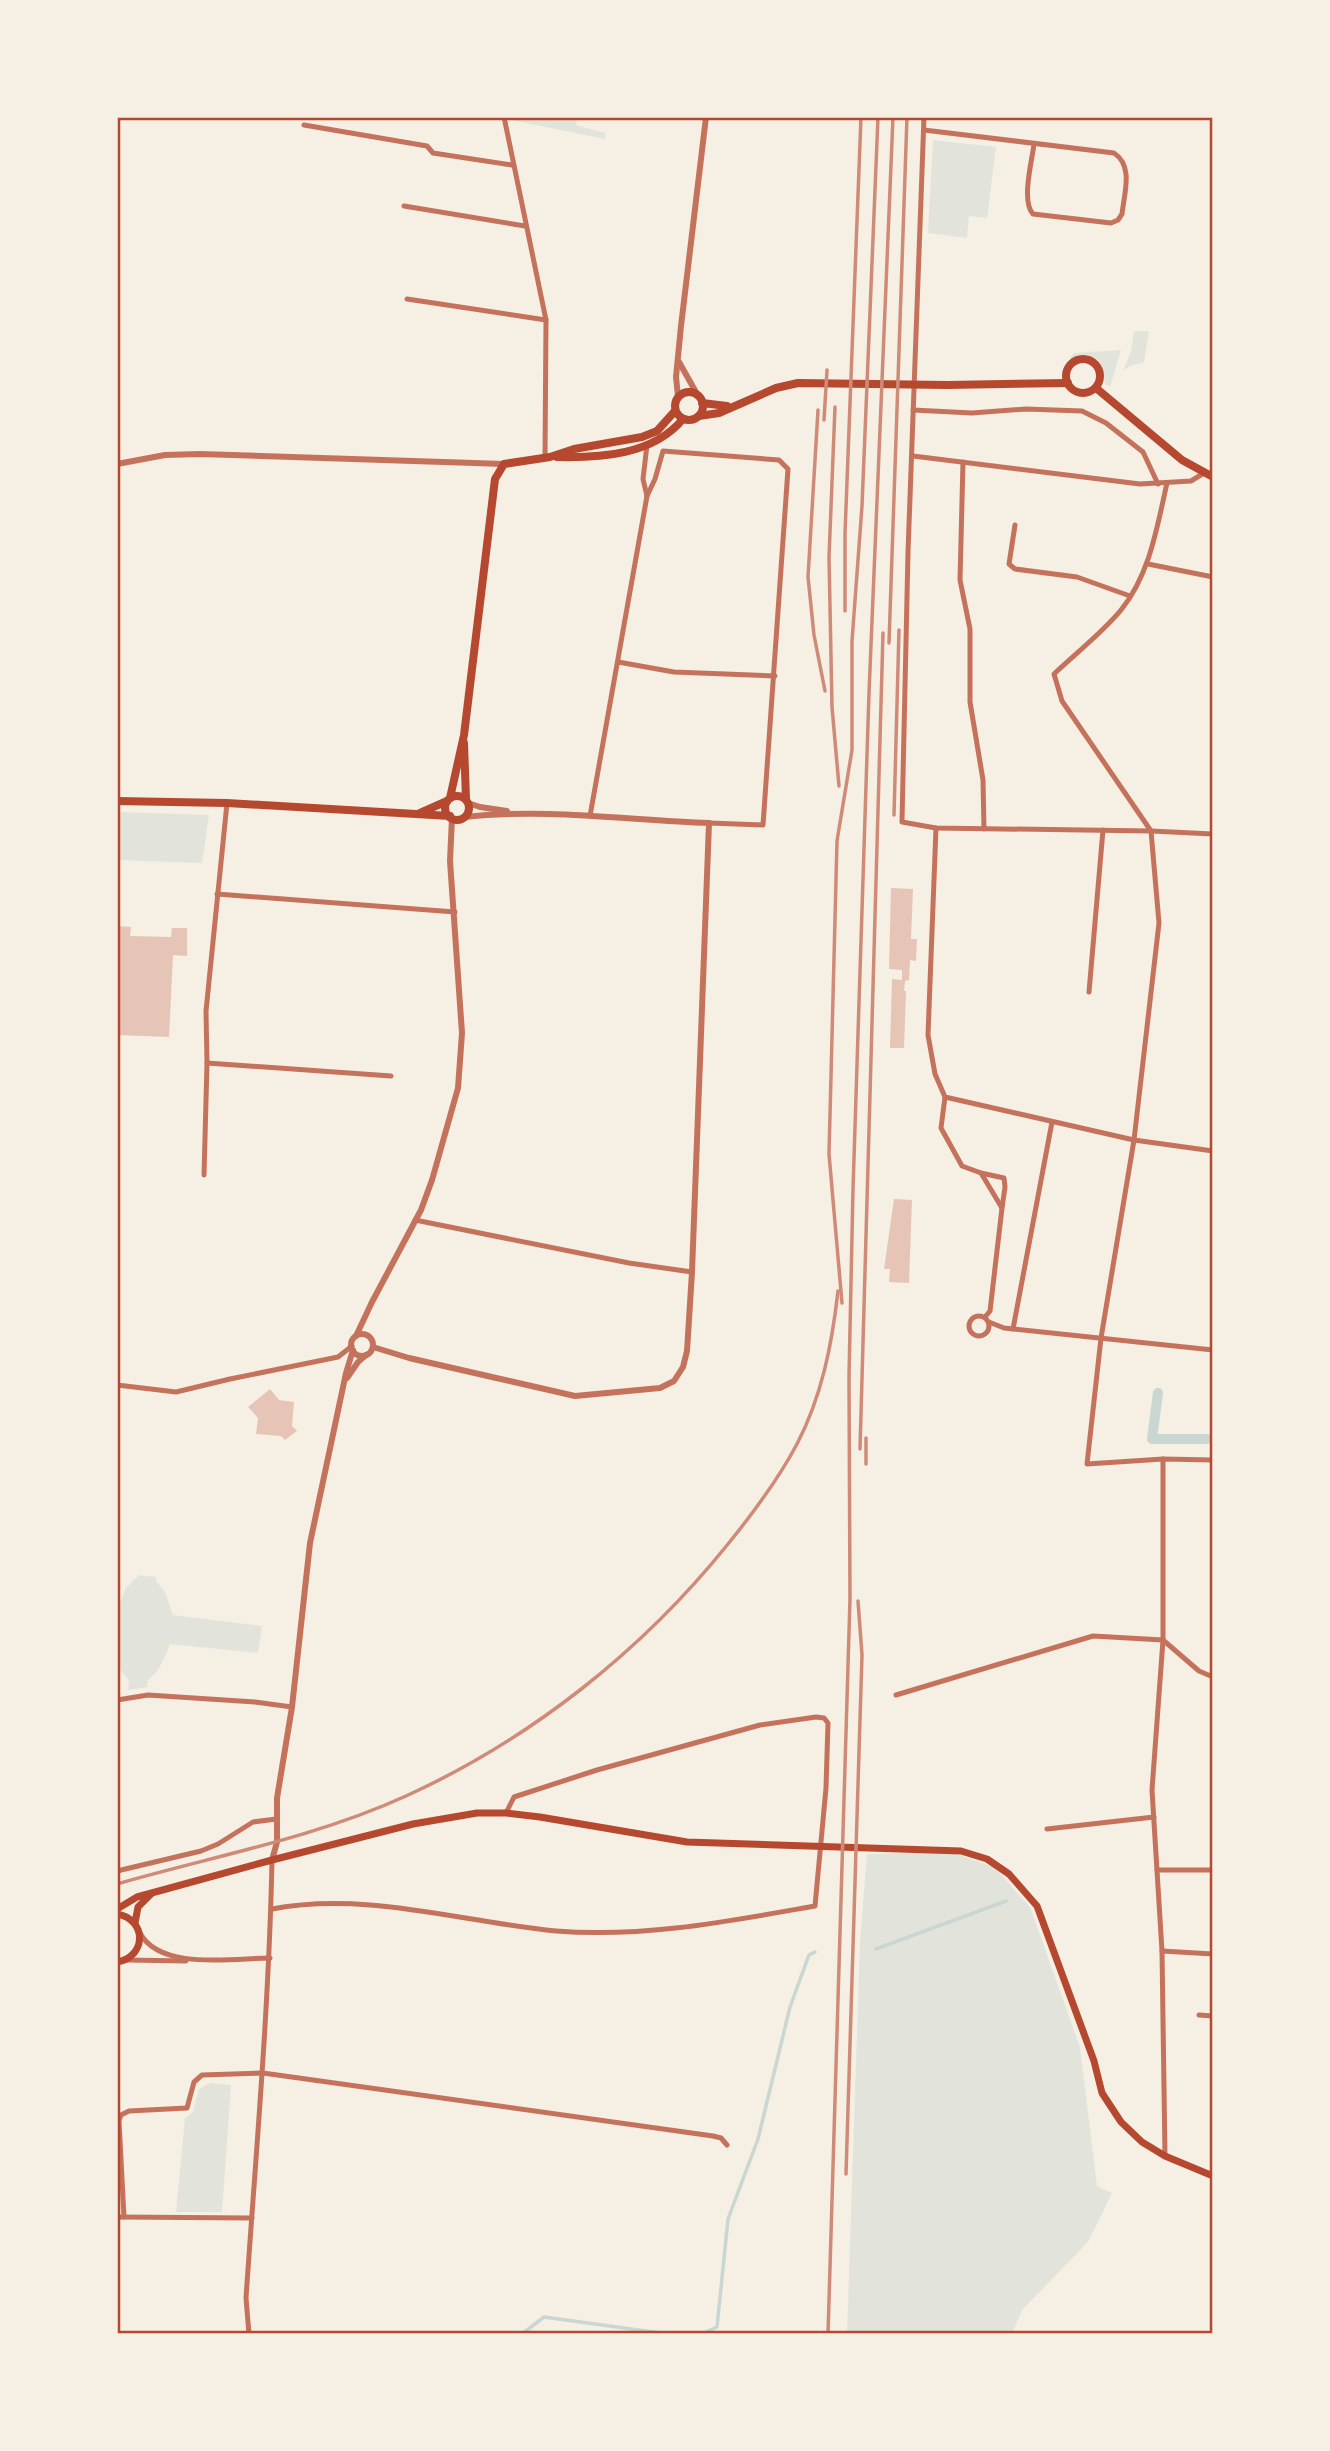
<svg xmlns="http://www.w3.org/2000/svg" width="1330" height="2451" viewBox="0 0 1330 2451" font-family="'PT Sans',sans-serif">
<rect width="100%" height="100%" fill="#f6efe4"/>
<g fill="#e2e4dc">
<polygon points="511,117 577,117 576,125 605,133 605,139 511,120"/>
<polygon points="933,140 996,147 987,218 969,216 967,238 928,233"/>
<polygon points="1134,331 1149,331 1144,362 1130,366 1123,371 1131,352"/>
<path d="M1121,350L1110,387L1105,384C1103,355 1094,354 1069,359L1074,353Z"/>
<polygon points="117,812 209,815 202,863 117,860"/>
<path d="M139,1575L156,1577V1581L165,1592L173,1615L262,1626L258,1653L170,1644C165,1657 160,1671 148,1680L147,1687L128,1690L129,1680L121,1671L117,1661V1609L126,1588Z"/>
<polygon points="950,1852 994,1867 1030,1907 1080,2047 1097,2186 1112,2193 1088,2242 1022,2310 1012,2334 847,2334 860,1941 867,1854"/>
<polygon points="210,2083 231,2085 222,2212 176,2212 185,2118 193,2112 199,2089"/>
</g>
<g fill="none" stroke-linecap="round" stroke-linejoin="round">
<g stroke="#c9d6d2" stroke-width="3.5">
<polyline points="876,1949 1006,1901"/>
<polyline points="522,2334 544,2317 668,2334"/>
<polyline points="702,2334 717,2327 728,2219 758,2139 790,2007 809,1955 815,1952"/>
</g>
<polyline stroke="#c9d6d2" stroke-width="10" points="1158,1393 1152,1439 1207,1439"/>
</g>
<g fill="#e6c5b7">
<polygon points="891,888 913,889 911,939 917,939 916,961 910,960 909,980 905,981 904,991 906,991 904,1048 890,1048 892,979 902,980 902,970 889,969"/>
<polygon points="117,926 131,927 130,936 171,937 172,928 187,928 187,956 173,955 169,1037 117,1035"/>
<polygon points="894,1199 912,1200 909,1283 889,1282 890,1269 884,1269"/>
<polygon points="270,1389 279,1400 294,1402 292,1426 297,1431 285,1440 281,1436 256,1434 258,1418 248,1407"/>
</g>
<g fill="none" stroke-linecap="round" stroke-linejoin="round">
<g stroke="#c5725c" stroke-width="5">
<polyline points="504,117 546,320 545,458"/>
<polyline points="924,117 908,552 902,822 936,828 1151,831 1213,834"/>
<polyline points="304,125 427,146 433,153 512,165"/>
<path d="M924,130L1114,153C1134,166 1124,194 1122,214L1118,220L1111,223L1033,214C1021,201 1032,161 1034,144"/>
<polyline points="404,206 525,226"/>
<polyline points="407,299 546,320"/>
<polyline points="913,410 972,413 1026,409 1082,411 1106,423 1143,452 1158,484"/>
<polyline points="913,456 1140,484 1191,481 1204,473"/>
<polyline points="963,462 960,580 970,629 970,702 983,780 984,829"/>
<path d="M1167,483C1157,527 1150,574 1121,610C1102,633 1076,653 1054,674L1062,701L1151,831L1159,923L1134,1140L1101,1338L1087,1464L1163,1459L1213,1460"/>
<polyline points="647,496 655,479 663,451 779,460 788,469 763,825 709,823"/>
<polyline points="1015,525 1009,564 1015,569 1077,577 1130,596"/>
<polyline points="1148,564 1213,577"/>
<polyline points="618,662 674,672 775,676"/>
<polyline points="590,816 647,496 643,479 647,445"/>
<polyline points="936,828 928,1035 935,1074 945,1097 1134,1140 1213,1151"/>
<polyline points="217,894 455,912"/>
<polyline points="1089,992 1103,830"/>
<polyline points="207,1063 391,1076"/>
<polyline points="945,1097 941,1128 962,1166 981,1173 1002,1208 990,1311 985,1317"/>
<polyline points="981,1173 1004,1178 1005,1187 1002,1208"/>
<polyline points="204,1175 207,1063 206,1011 227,803"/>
<polyline points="415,1220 629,1263 692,1272"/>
<circle cx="979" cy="1326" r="10"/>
<polyline points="989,1322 1004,1328 1213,1350"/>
<polyline points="1013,1329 1052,1122"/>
<polyline points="117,1385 176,1392 230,1379 338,1357 352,1346"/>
<polyline points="1163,1459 1163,1640 1152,1790 1162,1951 1165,2156"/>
<polyline points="896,1695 1093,1636 1163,1640 1199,1671 1213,1677"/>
<polyline points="117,1700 148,1695 255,1702 292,1707"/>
<polyline points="1047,1829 1154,1817"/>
<polyline points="1157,1870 1213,1870"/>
<polyline points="117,1871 201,1851 218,1844 253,1822 276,1819"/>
<path d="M272,1909C366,1891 462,1922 556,1931C643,1938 730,1921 815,1906L826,1788L828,1723L824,1718L816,1717L760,1725L597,1770L514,1797L506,1813"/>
<path d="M140,1933C160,1971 234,1958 270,1958"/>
<polyline points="1162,1951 1213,1954"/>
<polyline points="127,1960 186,1961"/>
<polyline points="1199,2015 1213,2016"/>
<polyline points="117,2217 252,2218"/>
<polyline points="124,2217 119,2121 121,2115 129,2111 187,2108 194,2082 202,2075 263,2073 713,2136 721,2138 727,2145"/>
<path d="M249,2334L246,2298C256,2152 269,2007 272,1860"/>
</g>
<g stroke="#c5725c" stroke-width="6">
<polyline points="679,362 697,394"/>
<polyline points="678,396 676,377 681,326 706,117"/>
<polyline points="117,464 165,455 200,454 504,464"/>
<polyline points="468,803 480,807 507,811"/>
<circle cx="362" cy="1345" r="11"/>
<polyline points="356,1336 372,1302 421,1210 432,1180 458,1088 462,1033 450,861 452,818"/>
<path d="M373,1347L409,1358L575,1396L660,1388L674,1381L683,1367L687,1351L692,1272L709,823C627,820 545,808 464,817"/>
<polyline points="347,1378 358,1362 366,1355"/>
<polyline points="272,1860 277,1842 277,1798 292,1707 310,1543 346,1373 353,1350"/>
</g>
<g stroke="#b5482f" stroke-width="7">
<polyline points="117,1909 137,1897 272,1860 413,1824 477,1813 506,1813 540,1817 687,1842 961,1851 987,1859 1009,1874 1037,1906 1094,2061 1102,2093 1121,2122 1142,2142 1165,2156 1213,2176"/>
<path d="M117,1914C147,1919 147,1957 117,1962"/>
<polyline points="135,1923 138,1907 151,1894"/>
</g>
<g stroke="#b5482f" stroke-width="8">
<circle cx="1083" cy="376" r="17"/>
<polyline points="1096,388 1182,460 1213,477"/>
<circle cx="689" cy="406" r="14"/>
<polyline points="702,403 727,406"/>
<polyline points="699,416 719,413 776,388 798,383 947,385 1068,383"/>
<path d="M557,457C601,458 653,455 683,419"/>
<polyline points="464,743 466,799"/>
<circle cx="457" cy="808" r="12"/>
<polyline points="450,798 464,735 495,479 504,464 550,457 574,449 642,437 657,431 675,411"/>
<polyline points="117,801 227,803 450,816"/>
<polyline points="420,813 447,801"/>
</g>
<g stroke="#cf8b77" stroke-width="3.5">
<polyline points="835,407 829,557 832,707 839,786"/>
<polyline points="818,410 808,577 814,635 825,691"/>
<polyline points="824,420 827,370"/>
<polyline points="845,611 845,534 861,117"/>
<polyline points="889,643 907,117"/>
<polyline points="894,815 899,630"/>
<polyline points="842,1303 829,1154 837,841 852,750 852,641 862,506 878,117"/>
<polyline points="860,1449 883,633"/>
<polyline points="866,1464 866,1438"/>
<path d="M117,1884C214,1856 314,1838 406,1796C531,1739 642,1651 728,1544C754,1512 778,1480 797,1444C822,1396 832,1344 838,1291"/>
<polyline points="846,2174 862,1655 858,1601"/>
<polyline points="828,2334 850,1599 849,1377 853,1189 869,693 893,117"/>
</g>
</g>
<rect width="1330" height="2451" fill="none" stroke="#f6efe4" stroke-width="238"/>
<rect x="119" y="119" width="1092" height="2213" fill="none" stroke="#b5482f" stroke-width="2.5"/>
</svg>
